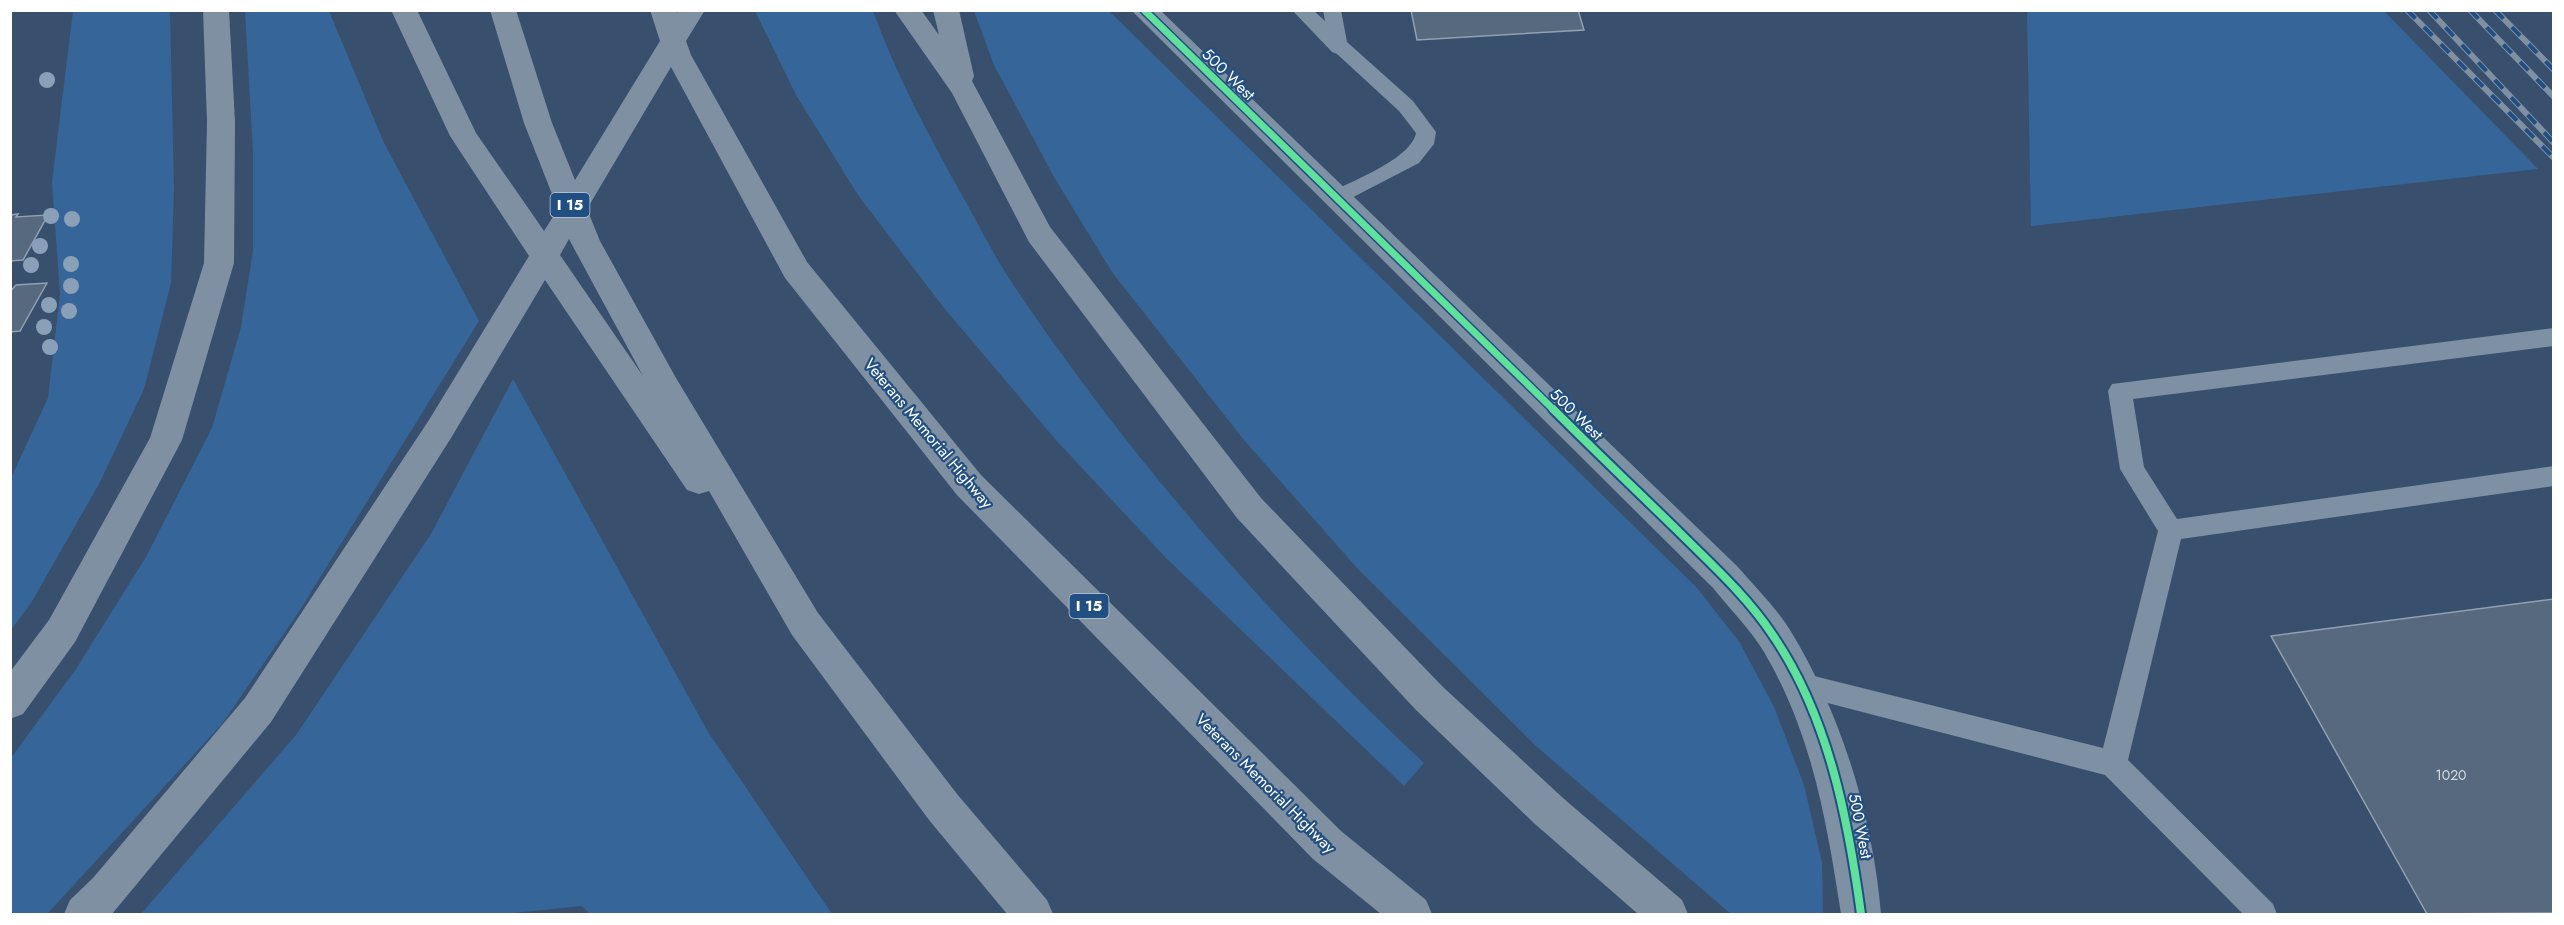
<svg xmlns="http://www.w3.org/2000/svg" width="2564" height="925" viewBox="0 0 2564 925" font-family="Jost,sans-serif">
<rect width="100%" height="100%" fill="#38506d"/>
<g fill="#366699">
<polygon points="73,11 170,11 174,189 171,283 144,389 99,484 31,603 11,630 11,478 48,398 60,294 52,182"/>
<polygon points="245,11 329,11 384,143 479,321 298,613 222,724 47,914 11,914 11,758 76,669 146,557 212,428 241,327 253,251 253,152"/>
<path d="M755,11H873C896,75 930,138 963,197C979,225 993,254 1010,280C1128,456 1269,618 1424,763L1404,786L1166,558L1055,439L944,308L858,195L796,95Z"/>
<polygon points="974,11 1109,11 1697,588 1740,643 1774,707 1804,785 1822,863 1823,914 1731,914 1536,746 1358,569 1244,440 1112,272 1054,177 994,65"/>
<polygon points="2027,11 2384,11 2538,169 2031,226"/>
<polygon points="513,379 708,732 832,914 590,914 582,906 503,914 141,914 296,735 431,534"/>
</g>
<g fill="#56697f" stroke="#92a0b1" stroke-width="1.5">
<polygon points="1411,10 1578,10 1584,30 1417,40"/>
<polygon points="18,214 16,217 48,215 23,260 10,261 10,215"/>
<polygon points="47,283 20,331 10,332 10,292 16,285"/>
<polygon points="2554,599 2554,913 2427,914 2271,636"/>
</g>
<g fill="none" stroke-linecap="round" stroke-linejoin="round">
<g fill="#7e90a3" fill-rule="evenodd">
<path d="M1292,10H1313L1325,21L1323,10H1341L1347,42L1413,101L1436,132L1434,144L1419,163L1336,206L1329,203L1326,198L1329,193C1352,181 1411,159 1416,133L1399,111L1337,54L1332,52Z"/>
<polygon points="2554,328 2554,346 2133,399 2144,467 2177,519 2554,466 2554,486 2181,539 2128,760 2273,904 2277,914 2243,914 2105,775 1789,693 1785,684 1789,675 1798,672 2103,748 2158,531 2120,469 2108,391 2112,384"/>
</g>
<path fill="#7e90a3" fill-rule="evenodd" d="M1131,10H1160L1737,566C1755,587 1775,606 1790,630C1841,713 1873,817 1881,914H1841C1827,823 1812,733 1764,652C1750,629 1730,609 1713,588Z"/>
<g fill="#7f90a3" fill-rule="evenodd">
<polygon points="203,10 229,10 235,122 234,263 182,440 75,642 23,714 10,719 10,672 49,620 150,438 204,263 207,122"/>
<path d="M391,10H417L476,133L544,231L558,209L524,123L490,10H516L552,123L575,180L660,41L650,10H676L677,13L679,10H705L686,41L691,55L807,262L981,475L1341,831L1426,900L1432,914H1381L1313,859L957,495L785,278L671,67L587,209L600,241L676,378L818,613L957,794L1047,900L1053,914H1007L929,820L792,635L709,491L699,494L687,490L545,280L451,438L271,722L112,914H64L70,900L93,878L245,698L429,420L529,256L450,136ZM569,239L570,241L643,376L560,255Z"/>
<polygon points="894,10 921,10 939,35 933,10 959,10 974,76 972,81 1050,227 1261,498 1442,686 1563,798 1682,900 1688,914 1638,914 1535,824 1416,710 1237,518 1029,242 952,93"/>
</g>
<defs>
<g id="rail">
<polyline points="2407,10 2554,158"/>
<polyline points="2429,10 2554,143"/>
<polyline points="2470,10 2554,97"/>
<polyline points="2495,10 2554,70"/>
</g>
</defs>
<use href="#rail" stroke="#7f90a3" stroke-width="6"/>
<use href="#rail" stroke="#224f83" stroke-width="4" stroke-dasharray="12" stroke-linecap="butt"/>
<defs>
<polyline id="cycleway-far1" points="1144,10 1555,411"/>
<path id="cycleway" d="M1553,409C1594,450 1636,490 1677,530C1710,563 1746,595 1772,634C1828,715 1848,818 1861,914"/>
</defs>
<use href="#cycleway-far1" stroke="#224f83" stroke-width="10"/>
<use href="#cycleway" stroke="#224f83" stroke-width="12"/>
<use href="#cycleway-far1" stroke="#60e19b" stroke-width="7"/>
<use href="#cycleway" stroke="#60e19b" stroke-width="8"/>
</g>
<g fill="#8aa0b8">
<circle cx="47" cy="80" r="8"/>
<circle cx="51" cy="216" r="8"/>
<circle cx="72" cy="219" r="8"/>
<circle cx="40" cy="246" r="8"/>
<circle cx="71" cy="264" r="8"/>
<circle cx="31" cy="265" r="8"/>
<circle cx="71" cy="286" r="8"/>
<circle cx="49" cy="305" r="8"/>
<circle cx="69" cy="311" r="8"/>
<circle cx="44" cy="327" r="8"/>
<circle cx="50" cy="347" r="8"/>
</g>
<g text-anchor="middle" stroke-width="4.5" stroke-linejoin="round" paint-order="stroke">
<g font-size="14" fill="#d5dadf">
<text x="2451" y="780">1020</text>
</g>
<g fill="#224f83" stroke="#bdcada" stroke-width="1.5">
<rect x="550.5" y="193" width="39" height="24" rx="4.5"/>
<rect x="1069.5" y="594" width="39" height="24" rx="4.5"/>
</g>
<g font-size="15" font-weight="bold" fill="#fff">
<text x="570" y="210">I 15</text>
<text x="1089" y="611">I 15</text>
</g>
<g font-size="16" fill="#fff" stroke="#224f83">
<text transform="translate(1229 74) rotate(44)" y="6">500 West</text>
<text transform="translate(1577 414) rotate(44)" y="6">500 West</text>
<text transform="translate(929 433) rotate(50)" y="6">Veterans Memorial Highway</text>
<text transform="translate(1266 783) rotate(45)" y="6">Veterans Memorial Highway</text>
<text transform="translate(1861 826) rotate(79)" y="6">500 West</text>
</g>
</g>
<rect width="2564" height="925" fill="none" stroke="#ffffff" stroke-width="24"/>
</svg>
